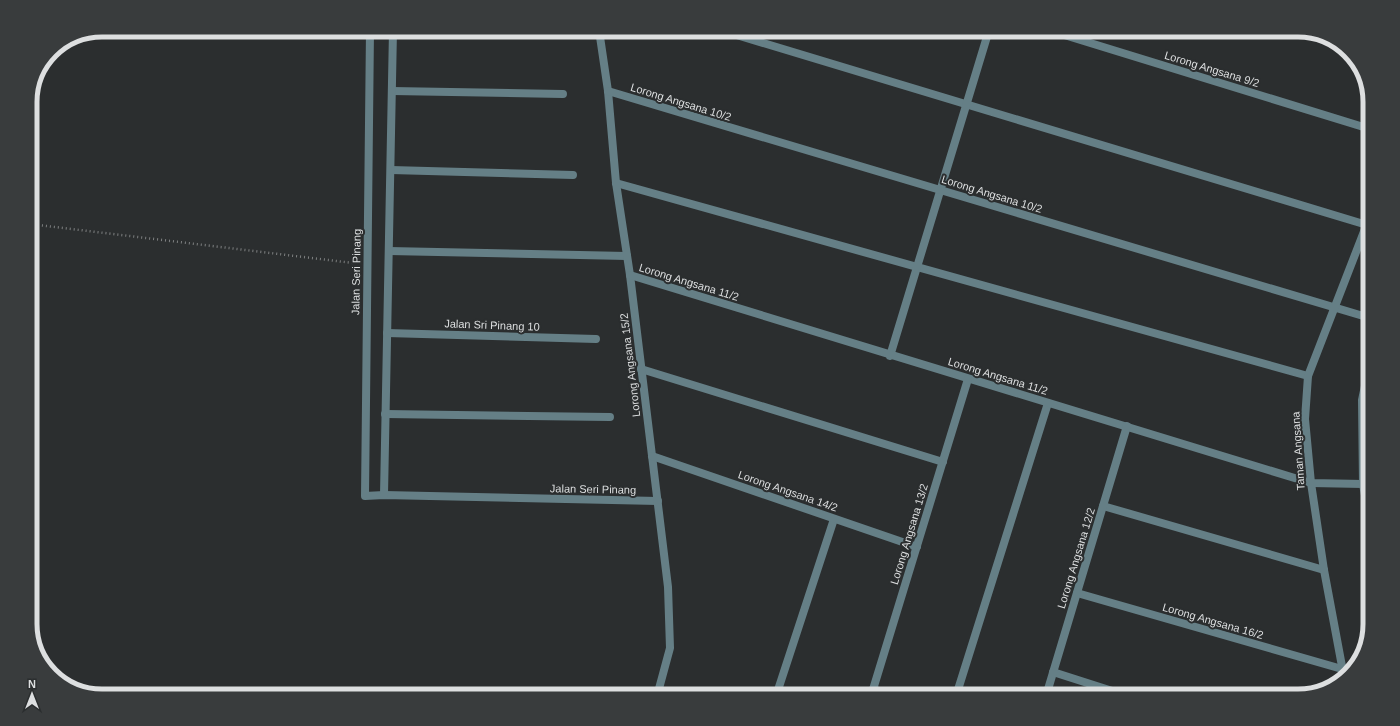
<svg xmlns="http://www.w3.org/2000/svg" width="1400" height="726" viewBox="0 0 1400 726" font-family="Helvetica,sans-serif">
<rect width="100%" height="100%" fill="#2b2e2f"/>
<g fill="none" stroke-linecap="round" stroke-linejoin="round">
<polyline stroke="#7e8081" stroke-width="2.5" stroke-dasharray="1 3" stroke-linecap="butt" points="30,224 353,263"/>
<g stroke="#657f86" stroke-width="8">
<polyline points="720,30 1367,225"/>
<polyline points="392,91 563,94"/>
<polyline points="616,183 1308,376"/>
<polyline points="389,251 627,256"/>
<polyline points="890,356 989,30"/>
<polyline points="641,369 943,462"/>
<polyline points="385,414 610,417"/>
<polyline points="1103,506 1324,570"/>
<polyline points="1053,672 1128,696"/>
<polyline points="873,689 893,696"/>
<polyline points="776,696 834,519"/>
<polyline points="956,696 1048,403"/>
</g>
<g stroke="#657f86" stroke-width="8">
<polyline points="370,30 365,496 384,495 658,501"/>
<polyline points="599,30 608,91 616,183 630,275 668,587 670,648 657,696"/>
<polyline points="1048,30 1370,129"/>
<polyline points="608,91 1370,318"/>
<polyline points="391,170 573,175"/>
<polyline points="630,275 1311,483 1363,484"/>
<polyline points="387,333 596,339"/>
<polyline points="1370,362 1362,400 1363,484 1370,524"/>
<polyline points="652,456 917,547"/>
<polyline points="384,495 393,30"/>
<polyline points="1077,593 1342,669 1352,668"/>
<polyline points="1344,677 1324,570 1311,483 1305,419 1308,376 1370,216"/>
<polyline points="871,696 968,379"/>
<polyline points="1046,696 1127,426"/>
</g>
</g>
<g text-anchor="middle" stroke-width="4" stroke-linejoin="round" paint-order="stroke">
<g font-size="11" fill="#dddfe0" stroke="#2b2e2f">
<text transform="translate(1212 69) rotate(17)" y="4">Lorong Angsana 9/2</text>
<text transform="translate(681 102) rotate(17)" y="4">Lorong Angsana 10/2</text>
<text transform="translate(992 194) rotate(17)" y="4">Lorong Angsana 10/2</text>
<text transform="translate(356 272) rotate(-89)" y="4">Jalan Seri Pinang</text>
<text transform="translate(689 282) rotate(17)" y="4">Lorong Angsana 11/2</text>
<text transform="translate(492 325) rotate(2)" y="4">Jalan Sri Pinang 10</text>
<text transform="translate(630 365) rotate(-97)" y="4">Lorong Angsana 15/2</text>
<text transform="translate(998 376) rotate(17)" y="4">Lorong Angsana 11/2</text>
<text transform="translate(1298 451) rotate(-94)" y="4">Taman Angsana</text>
<text transform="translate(593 489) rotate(1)" y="4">Jalan Seri Pinang</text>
<text transform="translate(788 491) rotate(19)" y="4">Lorong Angsana 14/2</text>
<text transform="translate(909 534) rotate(-73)" y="4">Lorong Angsana 13/2</text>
<text transform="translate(1076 558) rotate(-73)" y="4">Lorong Angsana 12/2</text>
<text transform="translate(1213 621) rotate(16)" y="4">Lorong Angsana 16/2</text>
</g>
</g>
<path d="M0 0H1400V726H0ZM102 37H1298A65 65 0 0 1 1363 102V624A65 65 0 0 1 1298 689H102A65 65 0 0 1 37 624V102A65 65 0 0 1 102 37Z" fill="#393c3d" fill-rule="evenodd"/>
<path fill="none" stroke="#dddfe0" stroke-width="5" d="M102 37H1298A65 65 0 0 1 1363 102V624A65 65 0 0 1 1298 689H102A65 65 0 0 1 37 624V102A65 65 0 0 1 102 37Z"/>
<g transform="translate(32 694)" stroke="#2b2e2f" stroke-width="3" paint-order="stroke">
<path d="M0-3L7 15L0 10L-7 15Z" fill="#dddfe0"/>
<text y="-6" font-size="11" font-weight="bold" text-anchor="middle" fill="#dddfe0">N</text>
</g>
</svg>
